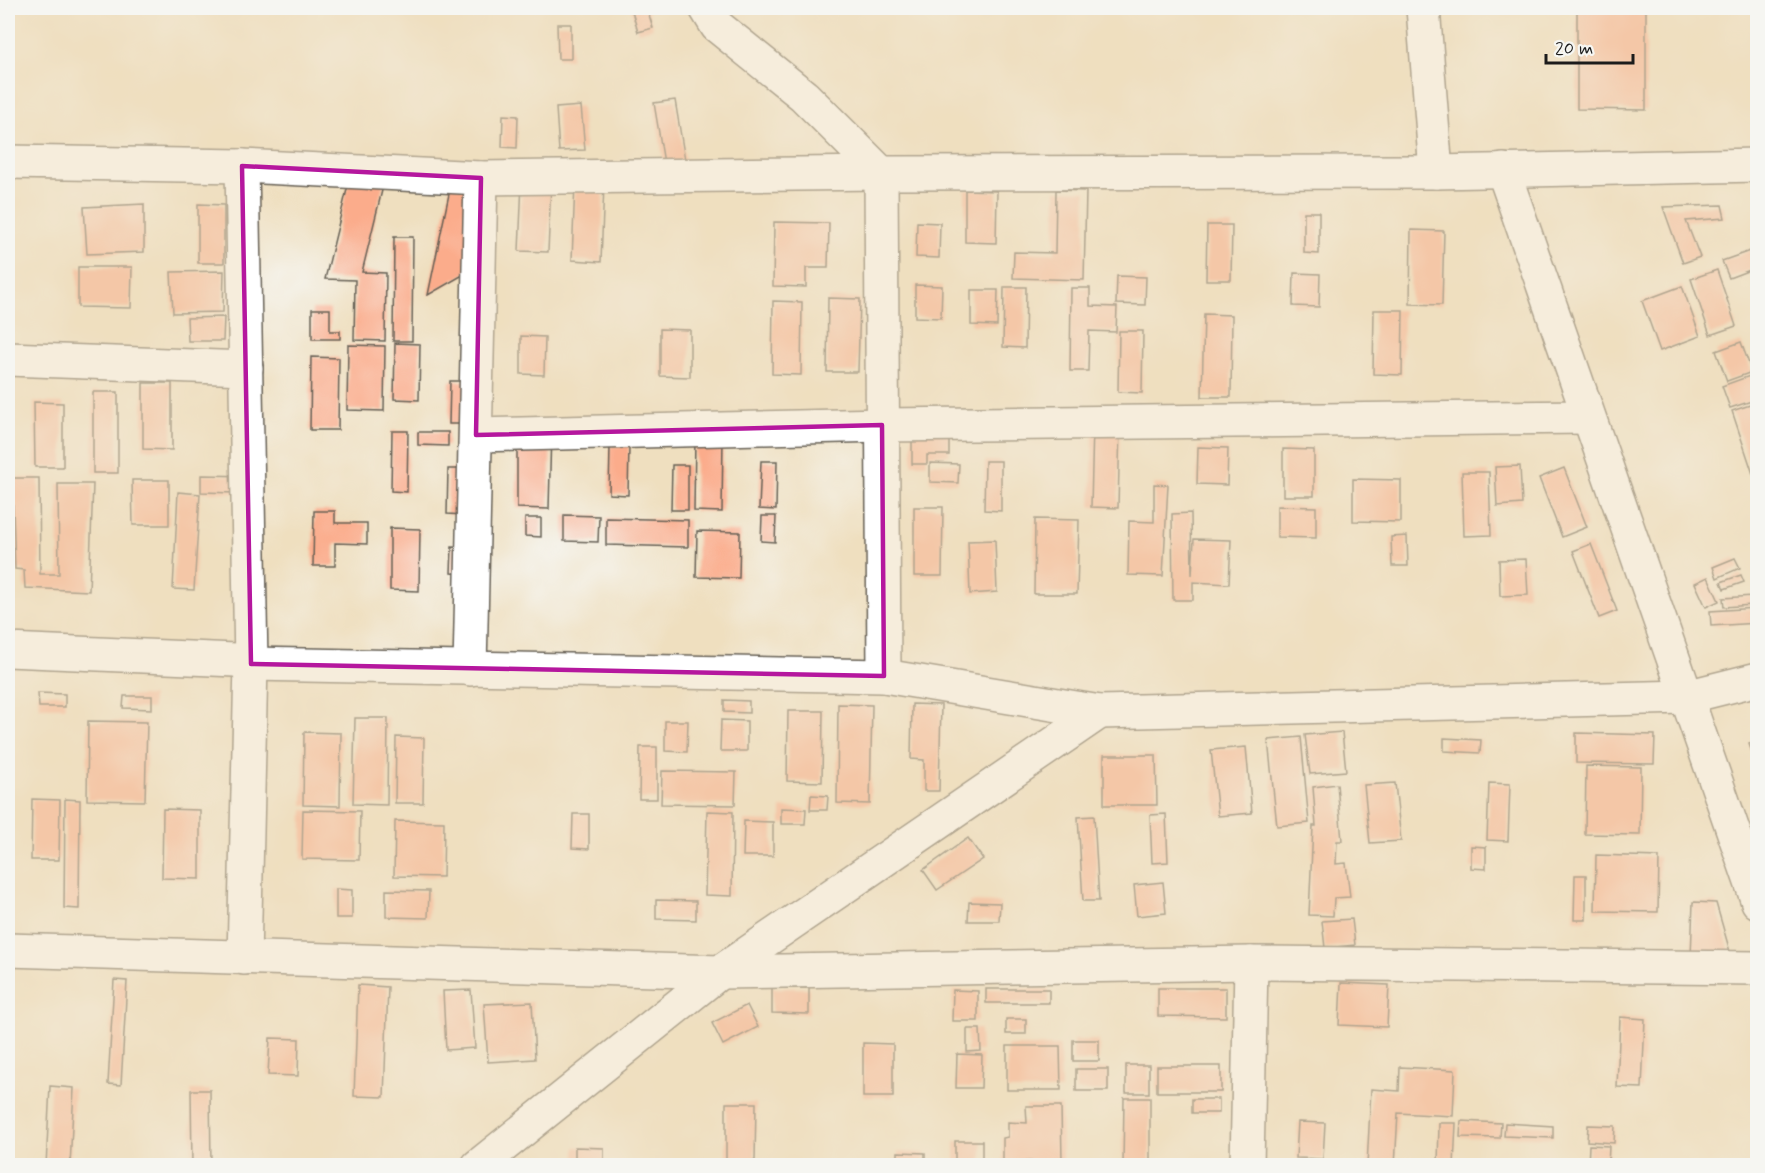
<svg xmlns="http://www.w3.org/2000/svg" width="1765" height="1173" viewBox="0 0 1765 1173" font-family="Mynerve,sans-serif">
<rect width="100%" height="100%" fill="#f6f6f2"/>
<filter id="ink" filterUnits="userSpaceOnUse"><feTurbulence type="fractalNoise" baseFrequency=".0167" numOctaves="2"/><feDisplacementMap in="SourceGraphic" scale="12" xChannelSelector="R" yChannelSelector="G"/><feConvolveMatrix kernelMatrix="1 2 1 2 8 2 1 2 1" color-interpolation-filters="sRGB"/></filter>
<filter id="wash" filterUnits="userSpaceOnUse"><feTurbulence type="fractalNoise" baseFrequency=".008" numOctaves="4" result="noise"/><feDisplacementMap in="SourceGraphic" scale="24" xChannelSelector="R" yChannelSelector="G"/><feGaussianBlur stdDeviation="1.35" result="paint"/><feColorMatrix in="noise" values="0 0 0 0 0 0 0 0 0 0 0 0 0 0 0 0 0 1.4 0 .05"/><feComposite in="paint" operator="in"/></filter>
<g filter="url(#wash)">
<rect width="100%" height="100%" fill="#efdfbf"/>
<g id="blocks">
<g fill="#fbac8b">
<polygon points="631,8 647,8 653,28 638,32"/>
<polygon points="1577,8 1646,8 1646,110 1577,109"/>
<polygon points="557,24 571,24 571,59 558,59"/>
<polygon points="675,100 685,160 664,163 654,103"/>
<polygon points="581,106 585,150 559,151 556,108"/>
<polygon points="503,115 518,116 517,148 502,147"/>
<polygon points="352,169 387,170 362,272 386,273 385,341 354,340 355,280 325,279"/>
<polygon points="454,170 470,171 468,272 428,295"/>
<polygon points="522,182 551,183 548,252 519,251"/>
<polygon points="575,183 604,184 601,262 572,260"/>
<polygon points="965,190 997,191 996,243 965,242"/>
<polygon points="1056,190 1086,191 1084,280 1013,278 1014,252 1055,253"/>
<polygon points="144,204 144,252 87,254 84,207"/>
<polygon points="198,204 224,205 224,263 198,263"/>
<polygon points="1722,205 1725,218 1686,221 1700,257 1683,263 1663,207"/>
<polygon points="1304,212 1319,212 1319,254 1304,253"/>
<polygon points="774,222 829,223 828,268 806,268 806,287 773,286"/>
<polygon points="917,222 940,223 939,258 916,257"/>
<polygon points="1207,225 1232,225 1231,280 1206,280"/>
<polygon points="1411,230 1444,231 1442,305 1410,304"/>
<polygon points="394,237 413,237 412,341 393,341"/>
<polygon points="1758,248 1758,267 1729,278 1722,261"/>
<polygon points="78,267 132,267 131,308 78,307"/>
<polygon points="1717,270 1736,326 1710,335 1691,279"/>
<polygon points="224,271 223,312 173,313 171,272"/>
<polygon points="1294,273 1320,274 1319,307 1293,306"/>
<polygon points="1117,276 1146,277 1145,305 1116,304"/>
<polygon points="915,285 942,286 941,318 915,317"/>
<polygon points="1682,286 1700,336 1660,351 1642,301"/>
<polygon points="1004,287 1026,287 1025,348 1003,347"/>
<polygon points="1071,288 1090,288 1090,306 1117,307 1116,332 1089,331 1088,371 1070,371"/>
<polygon points="971,290 998,290 997,326 971,325"/>
<polygon points="828,298 860,299 858,372 827,372"/>
<polygon points="773,301 802,302 801,375 772,374"/>
<polygon points="312,309 330,309 330,331 340,331 340,339 312,339"/>
<polygon points="1374,310 1403,310 1402,375 1373,374"/>
<polygon points="1204,314 1232,315 1231,397 1202,397"/>
<polygon points="224,317 223,341 188,341 187,318"/>
<polygon points="660,329 690,330 690,377 660,376"/>
<polygon points="1119,331 1143,331 1142,393 1118,392"/>
<polygon points="521,336 545,337 544,375 521,374"/>
<polygon points="1741,342 1752,372 1727,381 1716,351"/>
<polygon points="395,343 420,344 419,400 394,399"/>
<polygon points="348,345 385,346 384,411 347,410"/>
<polygon points="311,357 339,358 338,430 310,430"/>
<polygon points="1758,373 1758,399 1730,408 1722,386"/>
<polygon points="450,381 467,381 467,424 449,424"/>
<polygon points="143,383 172,383 172,450 143,449"/>
<rect x="93" y="392" width="25" height="81"/>
<polygon points="34,402 63,403 63,467 35,467"/>
<polygon points="1753,404 1758,419 1757,486 1732,411"/>
<polygon points="912,421 949,422 949,455 927,455 927,464 912,464"/>
<polygon points="1093,425 1120,425 1118,508 1091,507"/>
<polygon points="517,430 551,431 549,509 517,508"/>
<polygon points="392,431 408,431 407,492 391,491"/>
<polygon points="418,432 448,432 448,446 418,445"/>
<polygon points="695,436 723,436 722,512 694,511"/>
<polygon points="610,446 629,446 628,495 609,494"/>
<polygon points="1198,447 1228,448 1227,485 1197,484"/>
<polygon points="1283,449 1314,450 1314,496 1283,496"/>
<polygon points="761,461 777,461 776,510 759,509"/>
<polygon points="985,461 1001,461 1001,511 984,510"/>
<polygon points="930,463 959,464 958,483 930,482"/>
<polygon points="672,465 688,465 688,510 671,510"/>
<polygon points="1520,466 1522,504 1497,506 1495,467"/>
<polygon points="1564,468 1587,527 1562,537 1539,478"/>
<polygon points="448,469 467,469 465,515 447,514"/>
<polygon points="1462,472 1489,472 1491,535 1464,536"/>
<polygon points="201,475 250,476 236,493 201,492"/>
<polygon points="12,478 39,478 40,574 59,574 58,484 93,484 89,591 25,588 24,570 15,569"/>
<polygon points="1353,479 1401,480 1401,522 1353,521"/>
<polygon points="132,480 169,480 169,525 133,525"/>
<polygon points="1154,484 1168,485 1163,576 1128,575 1129,521 1154,522"/>
<polygon points="178,492 200,494 194,590 173,589"/>
<polygon points="1277,506 1316,507 1316,538 1277,537"/>
<polygon points="914,507 943,507 942,576 914,576"/>
<polygon points="314,511 335,511 335,523 367,523 367,544 335,543 335,566 313,566"/>
<polygon points="1191,513 1192,575 1194,539 1231,540 1229,584 1193,582 1193,600 1173,600 1172,514"/>
<polygon points="564,515 599,516 598,542 564,541"/>
<polygon points="762,516 776,516 775,542 761,541"/>
<polygon points="525,518 541,518 541,537 525,536"/>
<polygon points="606,518 688,520 688,547 606,545"/>
<polygon points="1035,519 1079,520 1077,594 1034,594"/>
<polygon points="390,528 420,529 419,591 390,590"/>
<polygon points="697,531 740,532 739,578 696,577"/>
<polygon points="1407,536 1408,566 1392,566 1391,537"/>
<polygon points="995,540 997,592 970,594 968,541"/>
<polygon points="1591,544 1617,611 1599,618 1573,551"/>
<polygon points="452,547 465,548 465,574 451,573"/>
<polygon points="1735,558 1740,568 1717,578 1713,567"/>
<polygon points="1526,559 1528,595 1500,596 1499,560"/>
<polygon points="1741,575 1744,582 1724,589 1721,582"/>
<polygon points="1708,577 1719,601 1706,607 1695,583"/>
<polygon points="1753,596 1753,605 1724,607 1723,598"/>
<polygon points="1756,608 1757,623 1711,626 1710,611"/>
<polygon points="38,693 65,694 65,707 39,707"/>
<polygon points="124,696 152,696 152,709 123,708"/>
<polygon points="724,700 749,701 749,713 724,712"/>
<polygon points="838,704 872,705 870,804 837,803"/>
<polygon points="912,704 941,705 939,791 924,791 924,760 911,759"/>
<polygon points="788,711 823,711 822,782 787,781"/>
<polygon points="355,718 388,718 387,805 353,804"/>
<polygon points="721,720 747,721 747,751 720,751"/>
<polygon points="88,721 147,722 145,801 87,800"/>
<polygon points="665,721 688,721 687,752 665,751"/>
<polygon points="304,732 341,733 340,806 303,805"/>
<polygon points="1342,732 1346,771 1310,774 1305,735"/>
<polygon points="1576,733 1655,735 1654,764 1576,763"/>
<polygon points="396,737 424,738 423,803 395,803"/>
<polygon points="1301,737 1309,823 1277,826 1268,740"/>
<polygon points="1444,738 1481,740 1480,753 1444,751"/>
<polygon points="1758,741 1758,766 1757,766 1749,744"/>
<polygon points="640,747 657,747 657,799 639,799"/>
<polygon points="1246,747 1252,813 1218,816 1211,750"/>
<polygon points="1104,755 1156,755 1157,805 1104,805"/>
<polygon points="1586,766 1641,767 1640,835 1585,834"/>
<polygon points="662,771 736,772 735,805 661,804"/>
<polygon points="1395,783 1401,841 1370,843 1364,785"/>
<polygon points="1489,783 1510,784 1508,841 1487,840"/>
<polygon points="1337,784 1342,841 1337,841 1336,864 1346,863 1350,897 1334,898 1333,916 1309,915 1313,826 1316,826 1313,787"/>
<polygon points="811,795 828,796 827,810 810,810"/>
<polygon points="32,799 60,800 59,860 31,860"/>
<polygon points="65,799 80,800 79,909 64,908"/>
<polygon points="781,808 806,809 805,824 781,824"/>
<polygon points="163,809 200,810 200,879 162,878"/>
<polygon points="303,810 360,811 359,860 302,859"/>
<polygon points="707,811 733,812 732,896 705,895"/>
<polygon points="573,814 589,814 589,849 572,848"/>
<polygon points="1166,814 1168,862 1152,863 1150,815"/>
<polygon points="1094,816 1099,901 1083,901 1078,817"/>
<polygon points="395,821 444,822 443,877 394,876"/>
<polygon points="744,821 773,822 773,856 743,856"/>
<polygon points="968,838 983,859 937,890 923,870"/>
<polygon points="1471,846 1486,847 1486,869 1471,868"/>
<polygon points="1596,855 1659,857 1658,912 1595,911"/>
<polygon points="1575,875 1586,875 1586,920 1574,920"/>
<polygon points="1163,882 1166,913 1137,916 1134,885"/>
<polygon points="336,889 352,890 352,918 336,918"/>
<polygon points="386,890 429,891 428,918 386,917"/>
<polygon points="656,900 696,901 696,920 656,919"/>
<polygon points="969,902 1000,903 999,921 968,921"/>
<polygon points="1693,902 1716,903 1731,955 1691,957"/>
<polygon points="1352,919 1355,945 1325,948 1322,921"/>
<polygon points="114,980 127,981 121,1085 108,1084"/>
<polygon points="1341,983 1389,985 1387,1027 1339,1025"/>
<polygon points="358,985 388,987 384,1097 354,1096"/>
<polygon points="772,988 809,988 809,1014 772,1013"/>
<polygon points="1158,988 1226,988 1226,1017 1158,1016"/>
<rect x="986" y="989" width="63" height="14"/>
<polygon points="471,990 475,1048 446,1050 443,991"/>
<polygon points="953,990 978,991 978,1021 952,1021"/>
<polygon points="532,1002 535,1059 488,1062 484,1004"/>
<polygon points="747,1005 758,1027 723,1045 712,1023"/>
<polygon points="1620,1017 1645,1019 1642,1088 1617,1087"/>
<rect x="1006" y="1019" width="20" height="15"/>
<polygon points="967,1029 980,1029 981,1051 967,1052"/>
<polygon points="270,1038 299,1039 298,1076 268,1075"/>
<rect x="1073" y="1040" width="26" height="21"/>
<polygon points="863,1043 893,1044 893,1097 863,1097"/>
<polygon points="1007,1046 1060,1046 1061,1090 1007,1090"/>
<polygon points="957,1054 982,1055 981,1088 956,1088"/>
<rect x="1126" y="1065" width="23" height="28"/>
<rect x="1157" y="1066" width="64" height="26"/>
<polygon points="1400,1067 1455,1070 1453,1116 1398,1113 1395,1166 1367,1166 1371,1089 1399,1091"/>
<rect x="1076" y="1069" width="32" height="22"/>
<polygon points="50,1086 74,1088 70,1166 46,1166"/>
<polygon points="191,1090 210,1090 211,1166 192,1166"/>
<polygon points="1124,1098 1150,1098 1150,1166 1123,1166"/>
<rect x="1192" y="1099" width="27" height="14"/>
<polygon points="726,1103 756,1103 755,1161 726,1160"/>
<polygon points="1026,1106 1061,1106 1062,1162 1003,1161 1003,1138 1008,1137 1008,1122 1027,1123"/>
<polygon points="1461,1121 1501,1123 1500,1138 1460,1137"/>
<polygon points="1298,1122 1325,1123 1323,1159 1296,1158"/>
<polygon points="1439,1123 1456,1123 1454,1166 1438,1166"/>
<polygon points="1505,1123 1553,1126 1553,1138 1504,1136"/>
<polygon points="1588,1125 1615,1126 1614,1143 1587,1141"/>
<rect x="955" y="1141" width="27" height="25"/>
<polygon points="1589,1145 1609,1146 1608,1166 1588,1166"/>
<polygon points="575,1147 604,1148 604,1166 575,1166"/>
<polygon points="898,1152 925,1153 925,1166 898,1166"/>
</g>
</g>
</g>
<g filter="url(#ink)">
<use href="#blocks" fill-opacity="0" stroke="#666055" stroke-width="1.5"/>
<g fill="none" stroke-linecap="round" stroke-linejoin="round">
<defs>
<g id="minor">
<polyline points="706,8 717,26 804,96 881,173 884,676"/>
<polyline points="1423,8 1436,172"/>
<polyline points="8,162 242,166 481,178 881,173 1436,172 1758,165"/>
<polyline points="242,166 251,664 244,958"/>
<polyline points="1503,170 1758,902"/>
<polyline points="8,359 246,368"/>
<polyline points="476,435 882,425 1588,417"/>
<polyline points="8,650 235,660 251,664 884,676 1100,712 1686,697 1758,679"/>
<polyline points="470,669 481,178"/>
<polyline points="8,950 720,972 1251,963 1758,968"/>
<polyline points="478,1166 720,972 1100,712"/>
<polyline points="1247,1166 1251,963"/>
</g>
</defs>
<use href="#minor" stroke="#666055" stroke-width="36"/>
<use href="#minor" stroke="#fff" stroke-width="33"/>
</g>
</g>
<path d="M0 0H1765V1173H0ZM242,166L481,178L476,435L882,425L884,676L251,664Z" fill="#efdfbf" fill-opacity=".55" fill-rule="evenodd"/>
<path fill="none" stroke="#b5179e" stroke-width="4.5" stroke-linejoin="round" d="M242,166L481,178L476,435L882,425L884,676L251,664Z"/>
<rect width="1765" height="1173" fill="none" stroke="#f6f6f2" stroke-width="30"/>
<path d="M1546 54v9h87v-9" fill="none" stroke="#1c1c1c" stroke-width="3"/>
<text x="1555" y="54" font-size="18" fill="#1c1c1c" stroke="#f6f6f2" stroke-width="4.5" paint-order="stroke">20 m</text>
</svg>
